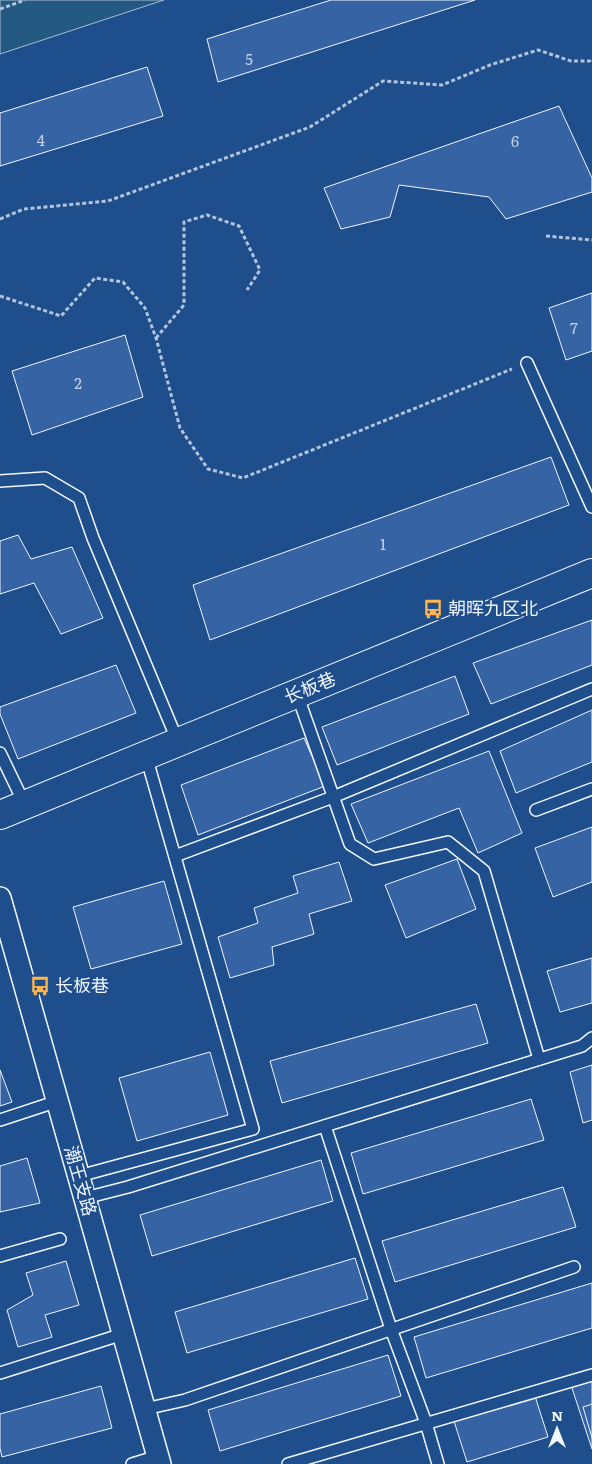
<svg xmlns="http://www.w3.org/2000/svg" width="592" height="1464" viewBox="0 0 592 1464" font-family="Literata,'Noto Sans SC',serif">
<rect width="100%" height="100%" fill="#1f4e8c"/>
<polygon fill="#245a82" stroke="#a8bbd7" points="0,0 164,0 0,54"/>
<g fill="#3563a3" stroke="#f2f6ff">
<polygon points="331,0 475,0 218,82 207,39"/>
<polygon points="147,67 163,116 0,166 0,113"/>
<polygon points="559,106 592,178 592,192 506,219 489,197 399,185 390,217 341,229 324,188"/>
<polygon points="592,293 592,351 566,360 549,308"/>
<polygon points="125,335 143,397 32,435 12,371"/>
<polygon points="551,457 569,505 210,640 193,585"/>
<polygon points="18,535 31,559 72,547 103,618 61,634 34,583 0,594 0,541"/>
<polygon points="592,620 592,665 491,704 473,663"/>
<polygon points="116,665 136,713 18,759 0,714 0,707"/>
<polygon points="455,676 469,714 337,765 322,727"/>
<polygon points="592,710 592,762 516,793 500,751"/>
<polygon points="304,738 325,786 198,835 181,785"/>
<polygon points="489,751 522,833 478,853 459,808 368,843 351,804"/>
<polygon points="592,827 592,882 553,897 535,848"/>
<polygon points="457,859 476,909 406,938 385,885"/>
<polygon points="339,862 352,901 309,914 314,934 272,947 274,965 230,978 218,937 258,923 254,908 298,893 293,876"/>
<polygon points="164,881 182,944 91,969 73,907"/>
<polygon points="592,958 592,1003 560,1012 547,971"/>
<polygon points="476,1004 488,1043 282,1103 270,1061"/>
<polygon points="210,1052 228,1115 137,1141 119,1078"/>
<polygon points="592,1065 592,1120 583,1123 570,1072"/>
<polygon points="0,1070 12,1102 0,1106"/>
<polygon points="531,1099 544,1140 363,1194 351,1153"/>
<polygon points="27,1158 40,1203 0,1212 0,1166"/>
<polygon points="321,1160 333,1201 152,1256 140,1215"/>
<polygon points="563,1187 576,1227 395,1282 382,1241"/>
<polygon points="355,1258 368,1299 187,1353 175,1312"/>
<polygon points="66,1261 79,1305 45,1315 52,1337 18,1347 7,1310 33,1295 26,1273"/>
<polygon points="592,1283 592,1328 426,1378 414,1337"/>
<polygon points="388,1355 401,1396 220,1451 208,1410"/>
<polygon points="592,1380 592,1449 571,1385"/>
<polygon points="101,1386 112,1428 2,1457 0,1448 0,1414"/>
<polygon points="535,1396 548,1437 467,1462 454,1421"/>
<polygon points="592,1404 592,1438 583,1407"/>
</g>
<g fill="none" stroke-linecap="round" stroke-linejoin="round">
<defs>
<g id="service">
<polyline points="527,363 592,507"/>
<polyline points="0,481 45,478 79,498 93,538 178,742"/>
<polyline points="297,694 350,844 374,859 448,842 484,871 539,1059"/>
<polyline points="0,753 25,805"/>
<polyline points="536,810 592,789"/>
<polyline points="175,856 333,797 592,689"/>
<polyline points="0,1120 58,1101"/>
<polyline points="325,1126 391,1329 426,1423 438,1464"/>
<polyline points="79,1176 253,1129 146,756"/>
<polyline points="85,1198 128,1187 582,1046 592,1038"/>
<polyline points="0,1256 60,1239"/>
<polyline points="0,1373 123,1334"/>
<polyline points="145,1409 185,1400 574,1267"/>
<polyline points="132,1464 158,1456"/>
<polyline points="288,1464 592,1375"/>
</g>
<polyline id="minor" points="0,898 160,1464"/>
<polyline id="tertiary" points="0,815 592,573"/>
</defs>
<use href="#service" stroke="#f2f6ff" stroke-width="14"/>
<use href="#minor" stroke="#f2f6ff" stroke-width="24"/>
<use href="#tertiary" stroke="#f2f6ff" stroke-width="30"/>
<g stroke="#b3c4dc" stroke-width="3" stroke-dasharray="4 2.5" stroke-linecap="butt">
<polyline points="0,9 25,0"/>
<polyline points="0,219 24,209 108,201 310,127 383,81 442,85 490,65 538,50 571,61 590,61 592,64"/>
<polyline points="546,236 592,240"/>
<polyline points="0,296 61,316 95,278 123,282 145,308 156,338 180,428 208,469 243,478 512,369"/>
<polyline points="156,338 184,305 184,222 207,215 239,226 260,270 247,290"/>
</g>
<use href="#service" stroke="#1f4e8c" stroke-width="11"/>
<use href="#minor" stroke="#1f4e8c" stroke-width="21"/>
<use href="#tertiary" stroke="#1f4e8c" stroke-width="28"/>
</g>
<defs>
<symbol id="bus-bare" viewBox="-9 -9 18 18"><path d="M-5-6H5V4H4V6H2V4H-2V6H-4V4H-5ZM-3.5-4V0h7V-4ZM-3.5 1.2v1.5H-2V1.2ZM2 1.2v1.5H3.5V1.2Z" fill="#ffb74d" stroke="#1f4e8c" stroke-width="2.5" paint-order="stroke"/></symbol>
</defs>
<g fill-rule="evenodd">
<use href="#bus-bare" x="419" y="595" width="28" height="28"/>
<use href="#bus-bare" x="26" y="972" width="28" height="28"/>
</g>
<g text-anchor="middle" stroke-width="4" stroke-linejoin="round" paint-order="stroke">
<g font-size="15" fill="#c3d1e8">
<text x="249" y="65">5</text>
<text x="41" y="146">4</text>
<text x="515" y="147">6</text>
<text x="574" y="334">7</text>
<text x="78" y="389">2</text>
<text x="383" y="550">1</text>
</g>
<g font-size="18" fill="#f2f6ff" stroke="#1f4e8c" text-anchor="start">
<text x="448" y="615">朝晖九区北</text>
<text x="55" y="992">长板巷</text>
</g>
<g font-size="18" fill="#f2f6ff" stroke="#1f4e8c">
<text transform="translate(310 688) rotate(-22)" y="6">长板巷</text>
<text transform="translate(80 1181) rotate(74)" y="6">潮王支路</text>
</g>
</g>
<g transform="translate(557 1429)" stroke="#1f4e8c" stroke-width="4" paint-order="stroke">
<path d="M0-4L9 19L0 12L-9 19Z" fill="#f2f6ff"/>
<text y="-8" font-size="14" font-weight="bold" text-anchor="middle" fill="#f2f6ff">N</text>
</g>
</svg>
